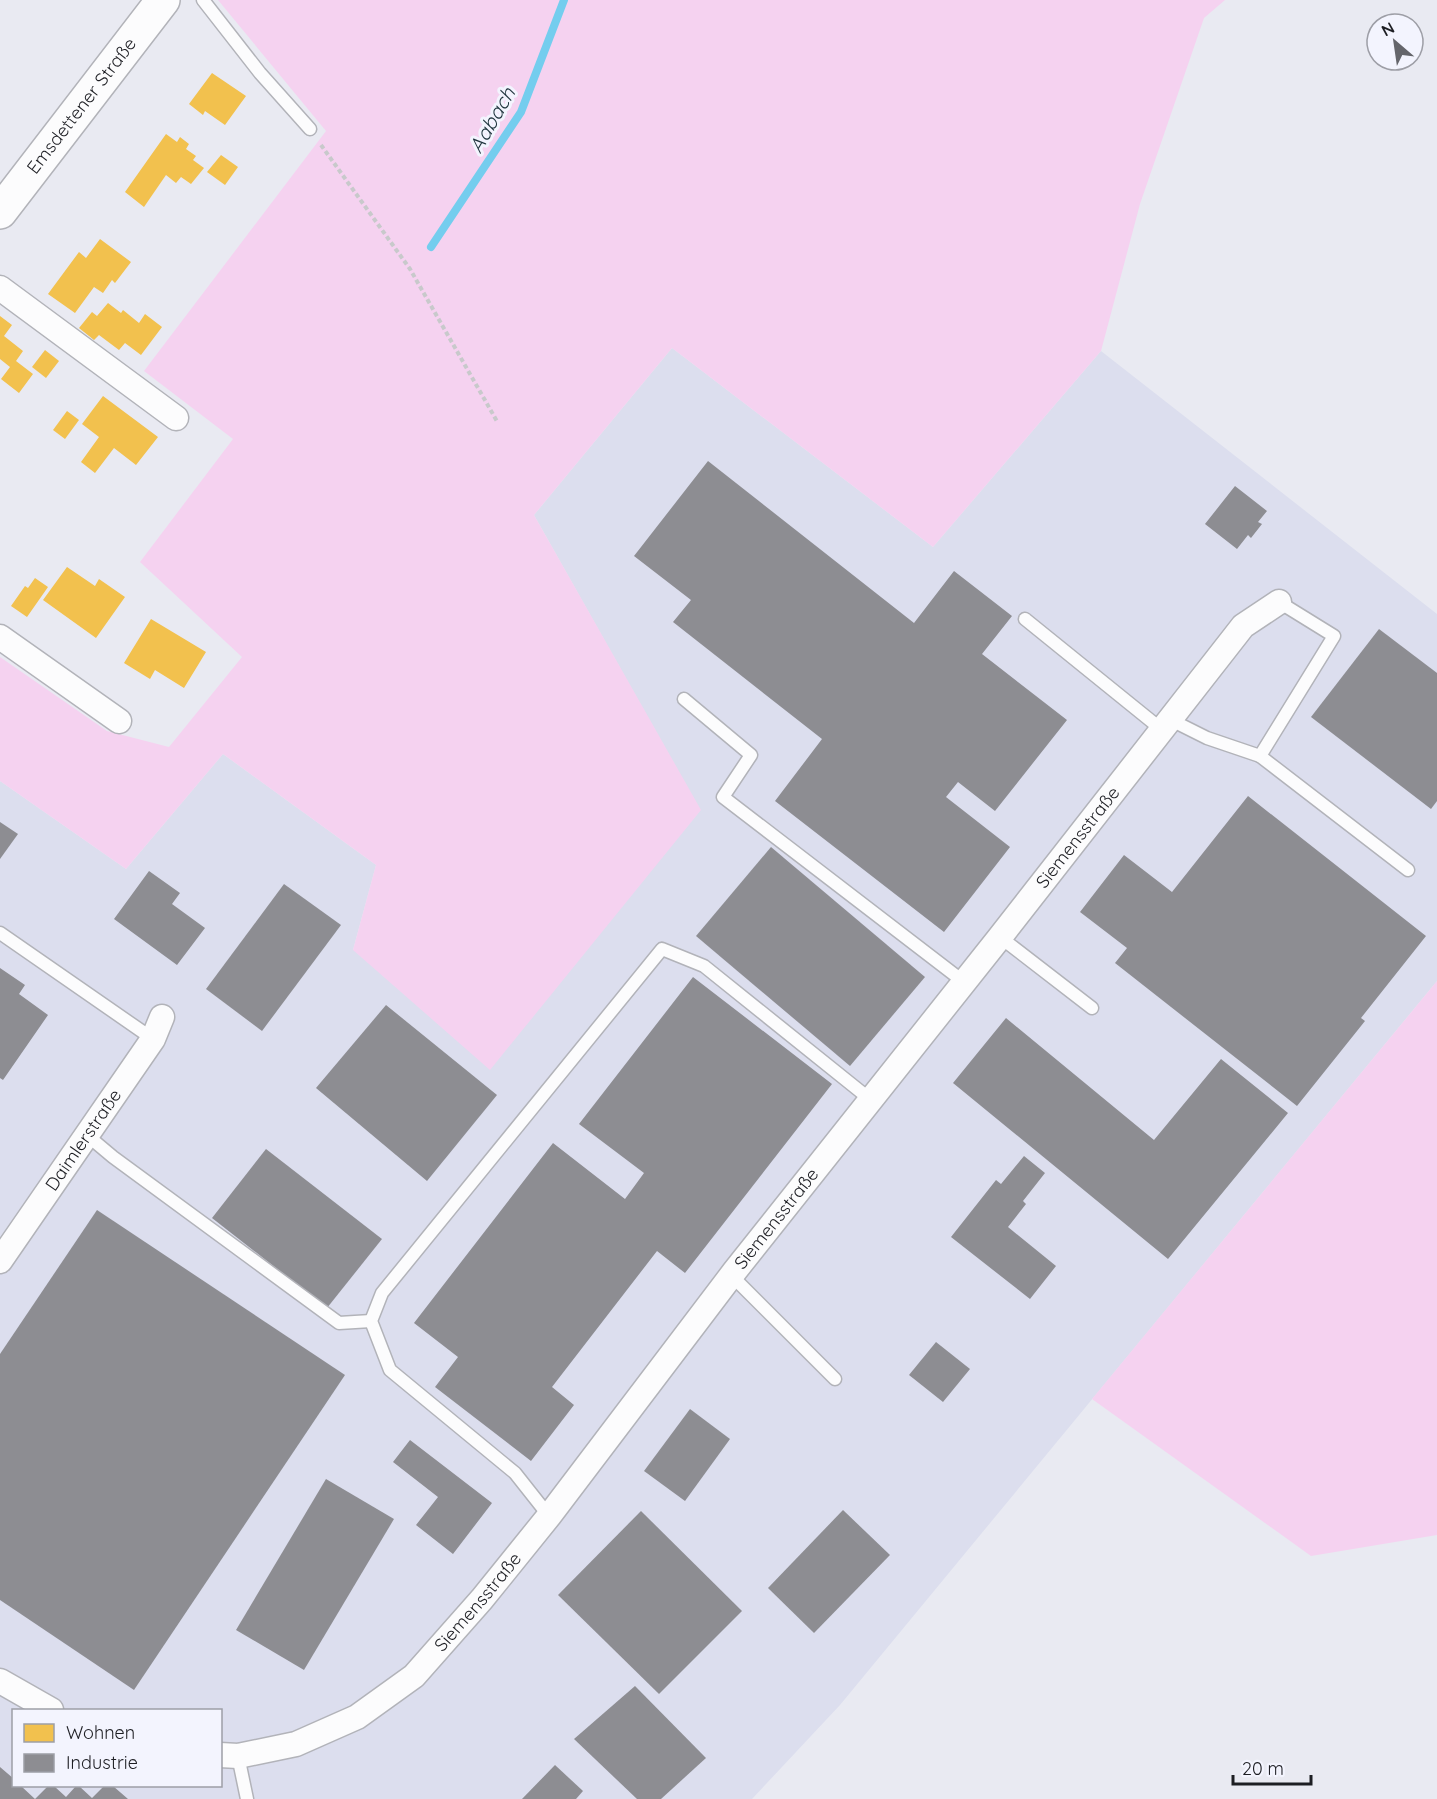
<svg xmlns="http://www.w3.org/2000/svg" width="1437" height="1799" viewBox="0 0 1437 1799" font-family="Quicksand,sans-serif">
<rect width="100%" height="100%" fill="#e9eaf2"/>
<path fill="#dcdeee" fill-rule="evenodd" d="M672,348L933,547L1101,351L1437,614V981L840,1705L752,1799H0V781L126,869L223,754L376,865L353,950L700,810L534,515ZM14,1710H220V1786H14Z"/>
<g fill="#f5d2f0">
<polygon points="218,0 1225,0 1204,18 1140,204 1101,351 933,547 672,348 534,515 701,810 490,1070 353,950 376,865 223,754 126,869 0,781 0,657 107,731 169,747 242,657 140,562 233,439 144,371 326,131"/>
<polygon points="1437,981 1437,1535 1311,1556 1092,1399"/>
</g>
<g fill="#f2c14e">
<polygon points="212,73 246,96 225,125 205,111 203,115 189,104"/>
<polygon points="166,134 177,142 180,137 189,144 186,149 196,156 193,160 204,168 191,184 181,177 176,183 166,175 144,207 125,192"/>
<polygon points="221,155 238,167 225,185 207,172"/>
<polygon points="100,239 131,262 115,283 112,280 103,293 94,287 75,313 48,294 79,252 86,258"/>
<polygon points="108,303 121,313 123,310 139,323 145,314 162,327 141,355 125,343 119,350 99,335 94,340 79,328 92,312 97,316"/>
<polygon points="0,316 12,325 4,336 23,351 16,361 33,374 19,393 1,379 10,367 0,359"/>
<polygon points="45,350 59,361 46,378 32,367"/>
<polygon points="103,396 158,437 136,465 114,448 95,473 81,462 99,437 82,424"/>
<polygon points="67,411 79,420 65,439 53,430"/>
<polygon points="67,567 95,586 99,579 125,597 96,638 43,600"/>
<polygon points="35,578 48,587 27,617 11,606 25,586 28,588"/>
<polygon points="151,619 206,652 184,688 155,670 150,679 124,663"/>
</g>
<g fill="#8d8d92">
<polygon points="708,461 914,623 954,571 1012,616 982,654 1067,720 995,811 958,782 946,797 1010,847 944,932 775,801 822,739 673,622 691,600 634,556"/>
<polygon points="1235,486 1267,511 1258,522 1262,524 1251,538 1248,535 1237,549 1205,524"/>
<polygon points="1379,629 1437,673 1437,801 1431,809 1311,717"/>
<polygon points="1248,796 1426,936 1361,1018 1365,1021 1297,1106 1115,963 1127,948 1080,912 1124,855 1172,892"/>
<polygon points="0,822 18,834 0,859"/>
<polygon points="771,847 925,977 850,1066 696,936"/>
<polygon points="149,871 180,893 172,904 205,928 177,965 114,919"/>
<polygon points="284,884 341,925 262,1031 206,989"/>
<polygon points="0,968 25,985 19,994 48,1015 3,1080 0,1078"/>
<polygon points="693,977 832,1084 685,1273 657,1251 552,1387 574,1405 531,1461 435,1387 458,1357 414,1323 553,1143 625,1199 644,1173 579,1124"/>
<polygon points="386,1005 497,1095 427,1181 316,1088"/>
<polygon points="1006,1018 1154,1140 1221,1059 1288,1113 1168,1259 953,1083"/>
<polygon points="266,1149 382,1239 327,1308 212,1218"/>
<polygon points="1024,1156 1045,1173 1023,1201 1026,1204 1008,1227 1056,1266 1030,1299 951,1237 996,1180 1001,1184"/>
<polygon points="97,1210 345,1375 134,1690 0,1600 0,1354"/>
<polygon points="936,1342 970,1369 943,1402 909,1375"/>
<polygon points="690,1409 730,1439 685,1501 644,1471"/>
<polygon points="410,1440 492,1503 453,1554 416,1525 438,1497 393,1462"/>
<polygon points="326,1479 394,1519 304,1670 236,1630"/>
<polygon points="843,1510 890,1555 814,1633 768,1588"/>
<polygon points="641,1511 742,1611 659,1694 558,1595"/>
<polygon points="635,1686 706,1758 661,1799 637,1799 574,1739"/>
<polygon points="555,1765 583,1791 576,1799 522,1799"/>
<polygon points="0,1767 14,1779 14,1786 21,1786 35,1799 48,1786 54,1786 66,1797 76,1786 79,1786 92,1798 104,1786 113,1786 128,1799 0,1799"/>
</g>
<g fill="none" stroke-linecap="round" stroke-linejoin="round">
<polyline stroke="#74cdee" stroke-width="8" points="431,247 521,112 564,0"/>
<defs>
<g id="lane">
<polyline points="203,0 260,73 310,129"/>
<polyline points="1025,619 1161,729"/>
<polyline points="684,699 751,755 723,797 964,982"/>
<polyline points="1169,719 1207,738 1260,756 1334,636 1279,602"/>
<polyline points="1260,756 1408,870"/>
<polyline points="0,933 153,1039"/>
<polyline points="1000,937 1092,1008"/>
<polyline points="88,1136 113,1157 339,1323 371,1321"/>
<polyline points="732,1276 835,1379"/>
<polyline points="549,1516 515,1473 390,1370 371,1321 382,1293 662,949 704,966 871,1100"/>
<polyline points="238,1756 247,1799"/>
</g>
<g id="street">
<polyline points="0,288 176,418"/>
<polyline points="0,637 119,721"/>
<path id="s1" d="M0,1261L153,1039L162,1017"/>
<polyline points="0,1681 51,1710"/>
<path id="s2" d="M220,1755L238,1756L296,1744L357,1717L414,1676L482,1599L549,1516L734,1272L1000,937L1243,626L1279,602"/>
</g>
<g id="secondary">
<path id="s3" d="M0,212L163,0"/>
</g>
</defs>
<use href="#lane" stroke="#b2b3b9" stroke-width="15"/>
<use href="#street" stroke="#b2b3b9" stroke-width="27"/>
<use href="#secondary" stroke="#b2b3b9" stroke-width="36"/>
<polyline stroke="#c8c9cb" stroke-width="4" stroke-dasharray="4.5 3" stroke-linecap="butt" points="321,145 410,269 498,423"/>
<use href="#lane" stroke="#fcfcfd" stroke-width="12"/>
<use href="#street" stroke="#fcfcfd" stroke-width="24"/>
<use href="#secondary" stroke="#fcfcfd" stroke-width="33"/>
</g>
<g text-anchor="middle" stroke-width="6" stroke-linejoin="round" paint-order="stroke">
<g font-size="18" fill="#1d1e23" stroke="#f3f4fe">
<text dy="6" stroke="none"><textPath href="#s3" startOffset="134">Emsdettener Straße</textPath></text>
<text dy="6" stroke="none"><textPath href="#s2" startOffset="1284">Siemensstraße</textPath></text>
<text dy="6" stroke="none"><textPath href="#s1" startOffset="147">Daimlerstraße</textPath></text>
<text dy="6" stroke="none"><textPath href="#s2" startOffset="798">Siemensstraße</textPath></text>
<text dy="6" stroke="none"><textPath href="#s2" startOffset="312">Siemensstraße</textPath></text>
</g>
<g font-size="20" font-style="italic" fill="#1d323b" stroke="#f3f4fe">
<text transform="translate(492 120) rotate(-60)" y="7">Aabach</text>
</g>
</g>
<rect x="12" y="1709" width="210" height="78" fill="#f3f4fe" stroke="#9d9ea6" stroke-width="1.5"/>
<rect x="24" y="1724" width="30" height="18" fill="#f2c14e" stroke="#9d9ea6" stroke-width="1.5"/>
<text x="66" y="1739" font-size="18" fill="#1d1e23">Wohnen</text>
<rect x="24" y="1754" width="30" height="18" fill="#8d8d92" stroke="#9d9ea6" stroke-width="1.5"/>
<text x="66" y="1769" font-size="18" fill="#1d1e23">Industrie</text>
<g transform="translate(1395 42) rotate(331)"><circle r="28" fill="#f3f4fe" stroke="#9d9ea6" stroke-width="1.5"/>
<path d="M0-4.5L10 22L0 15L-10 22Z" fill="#64656b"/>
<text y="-9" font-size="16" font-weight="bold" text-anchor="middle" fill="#1d1e23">N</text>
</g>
<path d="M1233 1775v9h78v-9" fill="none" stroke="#1d1e23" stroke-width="3"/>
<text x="1242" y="1775" font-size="18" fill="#1d1e23" stroke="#f3f4fe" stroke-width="4.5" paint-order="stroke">20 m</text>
</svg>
